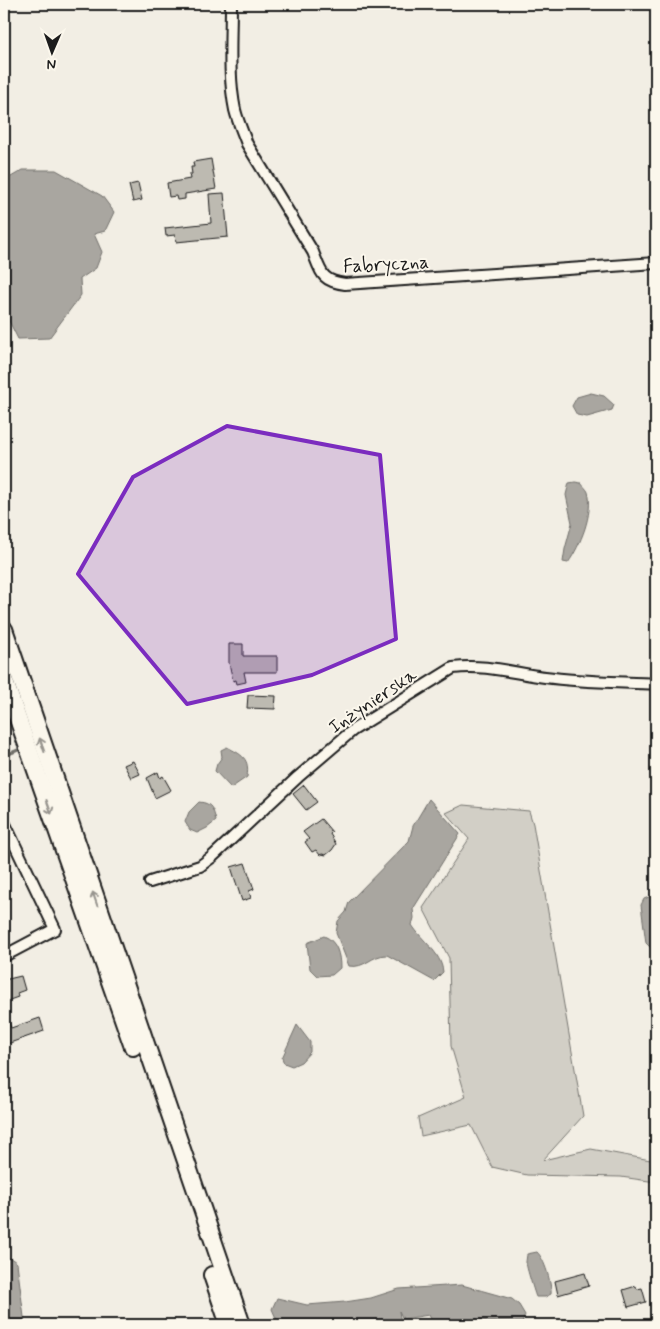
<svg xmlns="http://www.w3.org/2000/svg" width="660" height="1329" viewBox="0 0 660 1329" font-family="Mynerve,sans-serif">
<rect width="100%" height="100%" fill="#f2eee4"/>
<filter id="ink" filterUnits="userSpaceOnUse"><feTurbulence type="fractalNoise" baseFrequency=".02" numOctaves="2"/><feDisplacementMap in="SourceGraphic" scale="10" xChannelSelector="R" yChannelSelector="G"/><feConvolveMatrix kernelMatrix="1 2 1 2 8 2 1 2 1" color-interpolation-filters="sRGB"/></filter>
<g filter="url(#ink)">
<polygon fill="#d2cfc6" stroke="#777671" points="463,805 529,811 533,824 583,1116 543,1160 591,1149 656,1161 656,1182 621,1177 527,1175 492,1167 471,1125 421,1136 418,1118 466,1097 451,1046 449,958 423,908 469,839 446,813"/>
<g fill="#a9a6a0" stroke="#716f6b">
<polygon points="23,170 56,170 102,196 114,212 105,231 94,234 102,252 96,268 80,279 81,295 49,338 18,339 4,311 4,181"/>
<polygon points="591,393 604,396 614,405 612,410 587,417 577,415 572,406 577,397"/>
<path d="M575,482L581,483C583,486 587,489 588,492C594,513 580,546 568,563L563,562L565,549L572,523L566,495L569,483Z"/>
<path d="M227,747C242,755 250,758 247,777L231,788L215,771L217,764L222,757L221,750Z"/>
<path d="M429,799L460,834L413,909L414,918L412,925C422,941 441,952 443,972L434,981L387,955C371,955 365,969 349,966L336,933L338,921L346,912L349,902L409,841L413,826Z"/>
<path d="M199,802C212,803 213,809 216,821L207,828L197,833L190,830L185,822L189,812Z"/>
<polygon points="656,894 656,950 653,950 646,943 641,905 644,899"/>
<path d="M324,936C337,941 340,955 340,968L332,975L317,976L310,969L307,943Z"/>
<polygon points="297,1025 310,1042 310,1052 301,1062 292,1066 284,1063 282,1058"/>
<path d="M537,1252C544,1258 552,1284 551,1294L545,1297H536C535,1295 526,1266 526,1262C526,1261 527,1255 527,1254Z"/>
<polygon points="4,1257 12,1259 17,1263 25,1325 4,1325"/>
<polygon points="462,1285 512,1299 519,1305 525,1315 522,1323 482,1321 453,1324 432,1321 429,1315 403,1319 399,1311 401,1324 399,1325 279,1325 272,1309 277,1298 307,1305 345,1302 371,1298 399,1289"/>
</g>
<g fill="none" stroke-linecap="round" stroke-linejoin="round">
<polyline stroke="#716f6b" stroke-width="3" points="4,756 18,750"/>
</g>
<g fill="#bdbab1" stroke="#1c1c1c">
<polygon points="211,159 216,189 185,194 185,199 177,200 176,196 169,197 167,183 190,179 189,174 192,174 191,167 194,167 193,162"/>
<polygon points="138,183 142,200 133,202 129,185"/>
<polygon points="224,193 228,237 176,242 175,235 166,236 165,228 211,223 209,194"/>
<polygon points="229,644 243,644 243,656 277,656 277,672 244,672 246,682 237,684 236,680 233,681 229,663"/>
<polygon points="248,695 276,696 275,709 247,708"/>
<polygon points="133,761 140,774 131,778 124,765"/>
<polygon points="158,772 160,778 163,776 171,790 155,798 147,778"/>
<polygon points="304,785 317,802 306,810 293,794"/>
<polygon points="321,819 332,832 330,834 336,844 332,850 326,855 322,854 320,855 316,850 312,852 305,842 309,839 303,832"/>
<polygon points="245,863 254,889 249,891 251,898 242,901 231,867"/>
<polygon points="21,976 25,990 17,993 18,997 4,1002 4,980"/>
<polygon points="4,1012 5,1012 11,1028 40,1018 44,1031 4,1045"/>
<polygon points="585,1273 589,1286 558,1295 555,1281"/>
<polygon points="636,1286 637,1289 642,1288 646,1302 628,1307 623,1290"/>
</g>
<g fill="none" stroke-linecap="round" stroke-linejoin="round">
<defs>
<g id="minor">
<path d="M231,4C231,39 228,76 235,110C238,122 243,133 247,144L313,252C321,272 321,281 345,284L656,263"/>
<polyline points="4,822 55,929 4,956"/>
<path d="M150,882L200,866L212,857L298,777L353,730L453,668C486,664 513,673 545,677C581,682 619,682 656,684"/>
</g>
<g id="primary">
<polyline points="4,629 242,1325"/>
<polyline points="4,679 133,1047"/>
<polyline points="212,1275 229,1325"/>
</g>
</defs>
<use href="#minor" stroke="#1c1c1c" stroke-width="14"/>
<use href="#primary" stroke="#1c1c1c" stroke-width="20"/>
<use href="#minor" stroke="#fbf7ec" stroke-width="10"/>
<use href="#primary" stroke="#fbf7ec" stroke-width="16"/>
</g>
<defs><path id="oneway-shaft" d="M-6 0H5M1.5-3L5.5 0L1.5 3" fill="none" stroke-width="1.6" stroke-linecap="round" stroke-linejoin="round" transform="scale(1.25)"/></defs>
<g stroke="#97948e">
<use href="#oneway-shaft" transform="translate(42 745) rotate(-109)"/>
<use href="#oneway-shaft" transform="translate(49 807) rotate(70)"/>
<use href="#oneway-shaft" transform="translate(95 899) rotate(-109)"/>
</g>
</g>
<path fill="#7b2cbf" fill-opacity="0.2" stroke="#7b2cbf" stroke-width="4" stroke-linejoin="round" d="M227,426L380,455L396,639L312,675L187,704L78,574L133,477Z"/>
<g text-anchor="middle" stroke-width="4" stroke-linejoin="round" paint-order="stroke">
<g font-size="19" fill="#1c1c1c" stroke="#fbf7ec">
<text transform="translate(386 263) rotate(-3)" y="7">Fabryczna</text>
<text transform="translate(372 700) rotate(-34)" y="7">Inżynierska</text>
</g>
</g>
<rect width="660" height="1329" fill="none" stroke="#fbf7ec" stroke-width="20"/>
<rect x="10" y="10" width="640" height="1309" fill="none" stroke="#1c1c1c" stroke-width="2" filter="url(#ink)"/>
<g transform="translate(52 52) rotate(182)" stroke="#fbf7ec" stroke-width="4" paint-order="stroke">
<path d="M0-4L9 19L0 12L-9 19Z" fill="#1c1c1c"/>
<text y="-8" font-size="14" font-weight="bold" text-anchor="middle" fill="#1c1c1c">N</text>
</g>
</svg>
